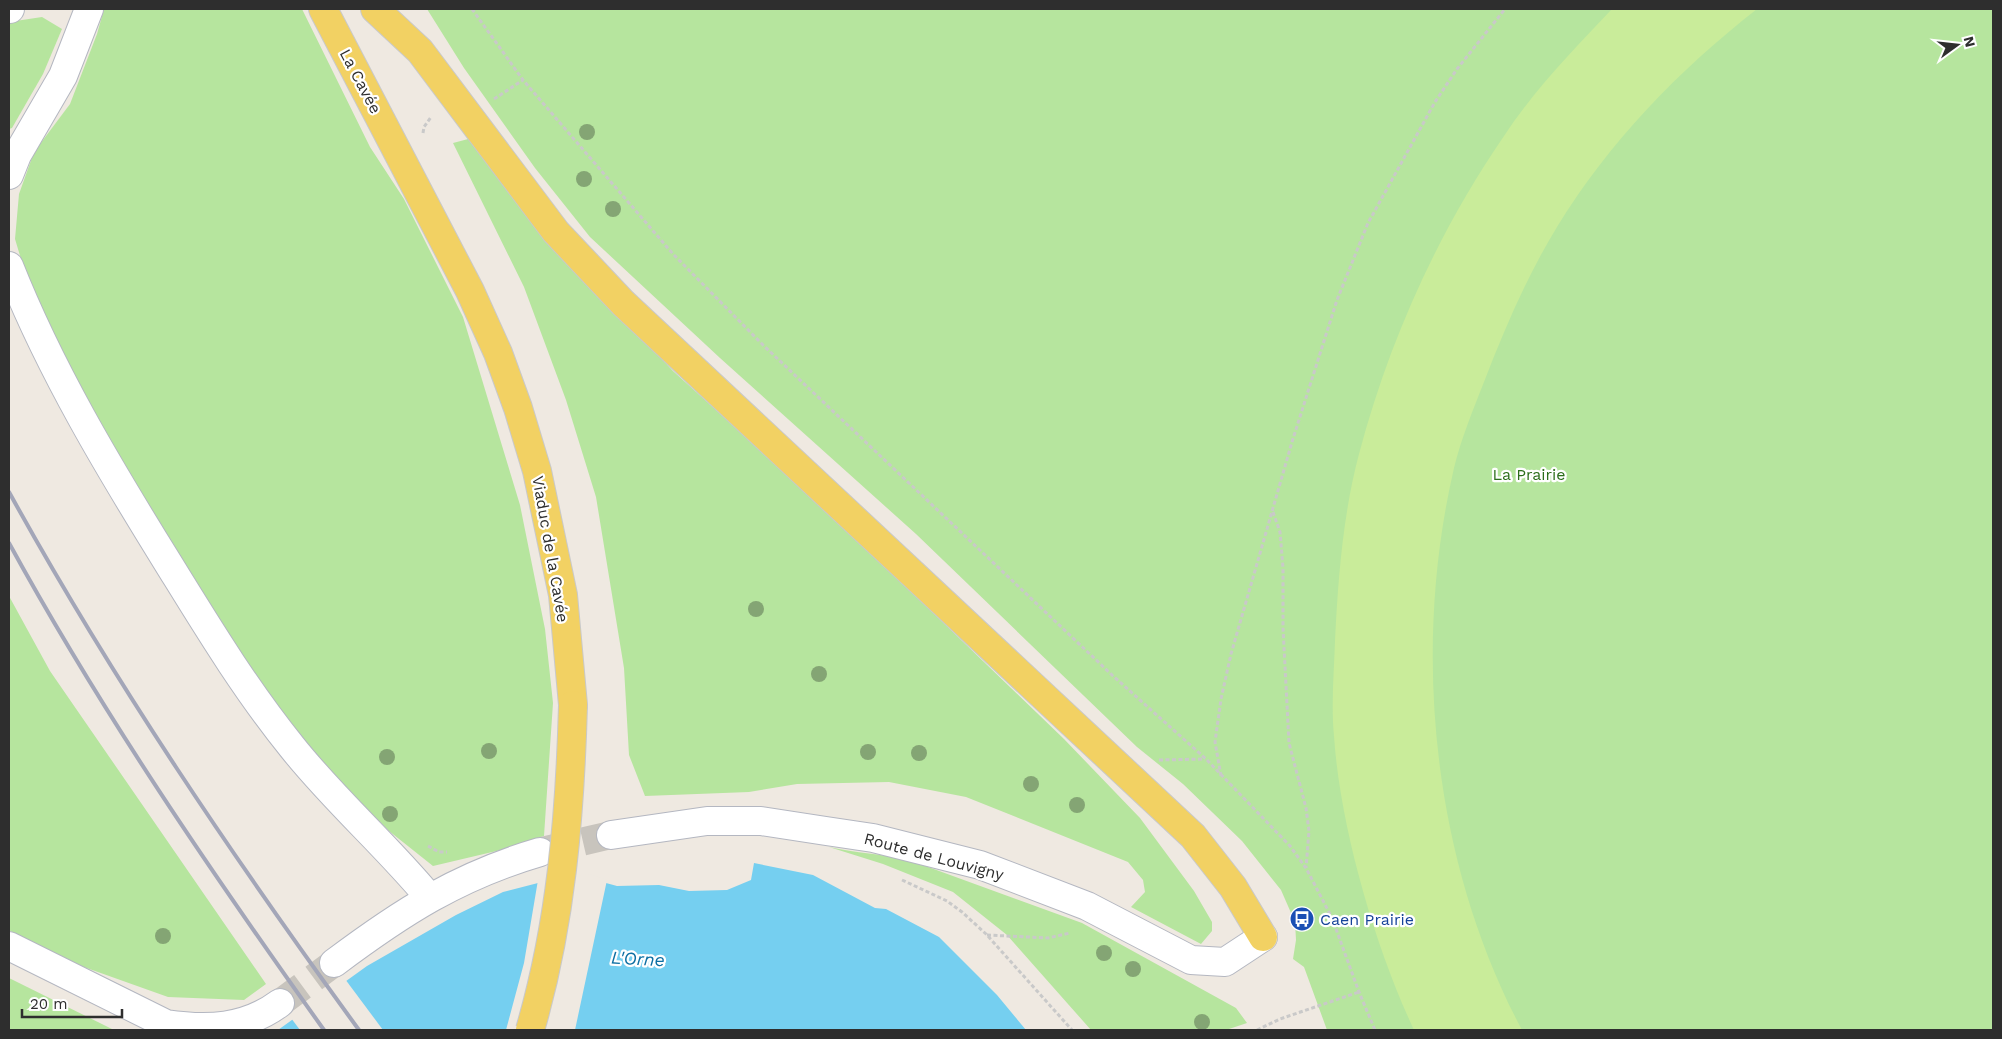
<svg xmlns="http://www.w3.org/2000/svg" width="2002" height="1039" viewBox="0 0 2002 1039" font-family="'Work Sans',sans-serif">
<rect width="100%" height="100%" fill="#efe9e1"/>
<g fill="#b6e59e">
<polygon points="104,9 302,9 370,147 404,199 463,317 520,505 545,629 553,703 544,836 505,849 433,866 389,831 340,782 275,709 105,437 36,309 15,239 19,194 34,152 70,104 97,34"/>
<polygon points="427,9 1993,9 1993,1030 1327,1030 1304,967 1293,959 1296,940 1295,922 1281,890 1242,841 1183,784 1137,747 916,534 720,358 590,237 535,168 464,68"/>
<polygon points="42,17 62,29 43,74 12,128 9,129 9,22"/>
<polygon points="472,138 588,279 673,371 791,478 901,582 1064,739 1140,818 1194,891 1212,922 1212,931 1201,944 1131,907 1145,892 1143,880 1128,862 966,797 889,782 797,784 749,792 645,796 629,755 624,668 596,497 566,400 524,287 453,143"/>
<polygon points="9,596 50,671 266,984 244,1000 168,997 67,961 37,948 9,930"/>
<path d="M829,847C856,853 882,854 909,860L1082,923L1236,1008L1247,1023L1226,1030H1091L1007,935L953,892L883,864Z"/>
<polygon points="9,978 114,1030 9,1030"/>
</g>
<path fill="#c9ec9a" d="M1612,9H1757C1679,70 1609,142 1557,227C1527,276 1505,328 1484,382C1473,410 1461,439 1454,468C1411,653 1433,863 1522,1030H1414C1375,947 1340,827 1334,736C1331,705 1334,672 1335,641C1338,579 1343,514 1359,454C1389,341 1438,232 1504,136C1535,89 1574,49 1612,9Z"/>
<polygon fill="#75cff0" points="754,863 813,875 875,908 886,909 939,937 997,995 1026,1030 278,1030 367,966 456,915 503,892 538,883 606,883 617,886 659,885 689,891 727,890 751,880"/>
<g fill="#efe9e1">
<polygon points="590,874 607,880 575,1030 506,1030 524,963 538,880"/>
<polygon points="345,979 383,1030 300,1030 291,1018"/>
</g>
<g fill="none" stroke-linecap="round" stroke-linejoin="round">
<g stroke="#c8c4bd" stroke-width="28" stroke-dasharray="28 14" stroke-linecap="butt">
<polyline points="542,851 611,835"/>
<polyline points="280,1003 334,963"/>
</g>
<defs>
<g id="minor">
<polyline points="9,9 10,9"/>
<polyline points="9,175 17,155 63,76 89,9"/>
<path d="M9,266C50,370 109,468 168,563C207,626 245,689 292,747C334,800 386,845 429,897"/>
<polyline points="611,835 707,821 761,821 826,831 873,838 980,865 1087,906 1191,960 1225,962 1263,937"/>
<path d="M9,946L166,1024C207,1030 245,1029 280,1003"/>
<path d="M334,963C402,912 458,876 540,852"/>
</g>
<g id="major">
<polyline points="323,9 470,291 498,353 518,408 537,471 563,595 573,705"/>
<polyline points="375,9 420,51 556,232 623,303 1193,836 1233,887 1263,937"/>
</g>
</defs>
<use href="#minor" stroke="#b4b7c1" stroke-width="30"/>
<use href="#major" stroke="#c9c9c9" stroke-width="30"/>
<g stroke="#c9c9c9" stroke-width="3" stroke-dasharray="4 2.5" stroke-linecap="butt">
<polyline points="472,9 523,80 673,254 763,345 1112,675 1206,759 1290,846 1306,868 1332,918 1359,992 1375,1030"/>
<polyline points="494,99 523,80"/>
<polyline points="423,133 424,127 431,117"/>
<polyline points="1273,512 1280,532 1283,568 1283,628 1289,743 1306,808 1309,831 1306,868"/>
<polyline points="1159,760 1205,759"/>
<polyline points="1221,776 1215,742 1221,699 1231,654 1292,442 1337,300 1368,223 1435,102 1457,69 1505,9"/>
<polyline points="428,846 439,852 447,852"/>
<polyline points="902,880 947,901 962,912 986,934 1072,1030"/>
<polyline points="987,935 1048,938 1070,933"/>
<polyline points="1257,1030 1280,1019 1359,992"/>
</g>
<use href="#minor" stroke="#fff" stroke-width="28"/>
<use href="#major" stroke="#f2d163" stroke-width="28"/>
<g stroke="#a3a6b8" stroke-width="4">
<path d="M9,492C112,679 233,857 359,1030"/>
<path d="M9,543C102,713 212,873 324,1030"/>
</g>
<defs>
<path id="major-bridge" d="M530,1030C561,924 570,816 573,705"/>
</defs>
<use href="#major-bridge" stroke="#c9c9c9" stroke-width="30" stroke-linecap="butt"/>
<use href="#major-bridge" stroke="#f2d163" stroke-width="28"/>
</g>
<g fill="#84a574">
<circle cx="587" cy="132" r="8"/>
<circle cx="584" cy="179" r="8"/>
<circle cx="613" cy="209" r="8"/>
<circle cx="756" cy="609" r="8"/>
<circle cx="819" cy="674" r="8"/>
<circle cx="489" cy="751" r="8"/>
<circle cx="868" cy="752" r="8"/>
<circle cx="919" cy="753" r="8"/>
<circle cx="387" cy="757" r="8"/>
<circle cx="1031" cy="784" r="8"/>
<circle cx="1077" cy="805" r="8"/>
<circle cx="390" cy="814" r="8"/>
<circle cx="163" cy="936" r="8"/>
<circle cx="1104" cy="953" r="8"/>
<circle cx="1133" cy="969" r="8"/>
<circle cx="1202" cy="1022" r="8"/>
</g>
<defs>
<symbol id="bus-disc" viewBox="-11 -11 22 22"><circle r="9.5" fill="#1a4fb4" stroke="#fff"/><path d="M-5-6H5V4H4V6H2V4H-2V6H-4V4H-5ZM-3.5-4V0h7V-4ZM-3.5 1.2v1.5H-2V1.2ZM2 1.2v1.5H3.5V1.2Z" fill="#fff"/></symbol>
</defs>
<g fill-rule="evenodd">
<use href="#bus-disc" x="1288" y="905" width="28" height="28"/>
</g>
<g text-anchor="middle" stroke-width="4.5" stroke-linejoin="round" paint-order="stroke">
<g font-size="16" fill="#2e2e2e" stroke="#fff">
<text transform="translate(361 81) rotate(62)" y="6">La Cavée</text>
<text transform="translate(551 549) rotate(80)" y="6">Viaduc de la Cavée</text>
<text transform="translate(934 856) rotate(15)" y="6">Route de Louvigny</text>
</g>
<g font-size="16" fill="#2c6e1b" stroke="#fff">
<text x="1529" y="480">La Prairie</text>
</g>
<g font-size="16" fill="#164399" stroke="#fff" text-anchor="start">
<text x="1320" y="925">Caen Prairie</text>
</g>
<g font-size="18" font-style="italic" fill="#0d6fa3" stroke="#fff">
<text transform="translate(638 959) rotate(3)" y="6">L'Orne</text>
</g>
</g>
<rect width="2002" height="1039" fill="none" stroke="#2e2e2e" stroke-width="20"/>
<g transform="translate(1957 45) rotate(75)" stroke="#ffffff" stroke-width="4" paint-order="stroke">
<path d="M0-4L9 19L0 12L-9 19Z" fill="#2e2e2e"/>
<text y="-8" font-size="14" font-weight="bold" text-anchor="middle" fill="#2e2e2e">N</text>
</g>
<path d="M22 1009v8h100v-8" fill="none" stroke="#2e2e2e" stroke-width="2.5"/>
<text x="30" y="1009" font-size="15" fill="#2e2e2e" stroke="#ffffff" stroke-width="4" paint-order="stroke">20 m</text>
</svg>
